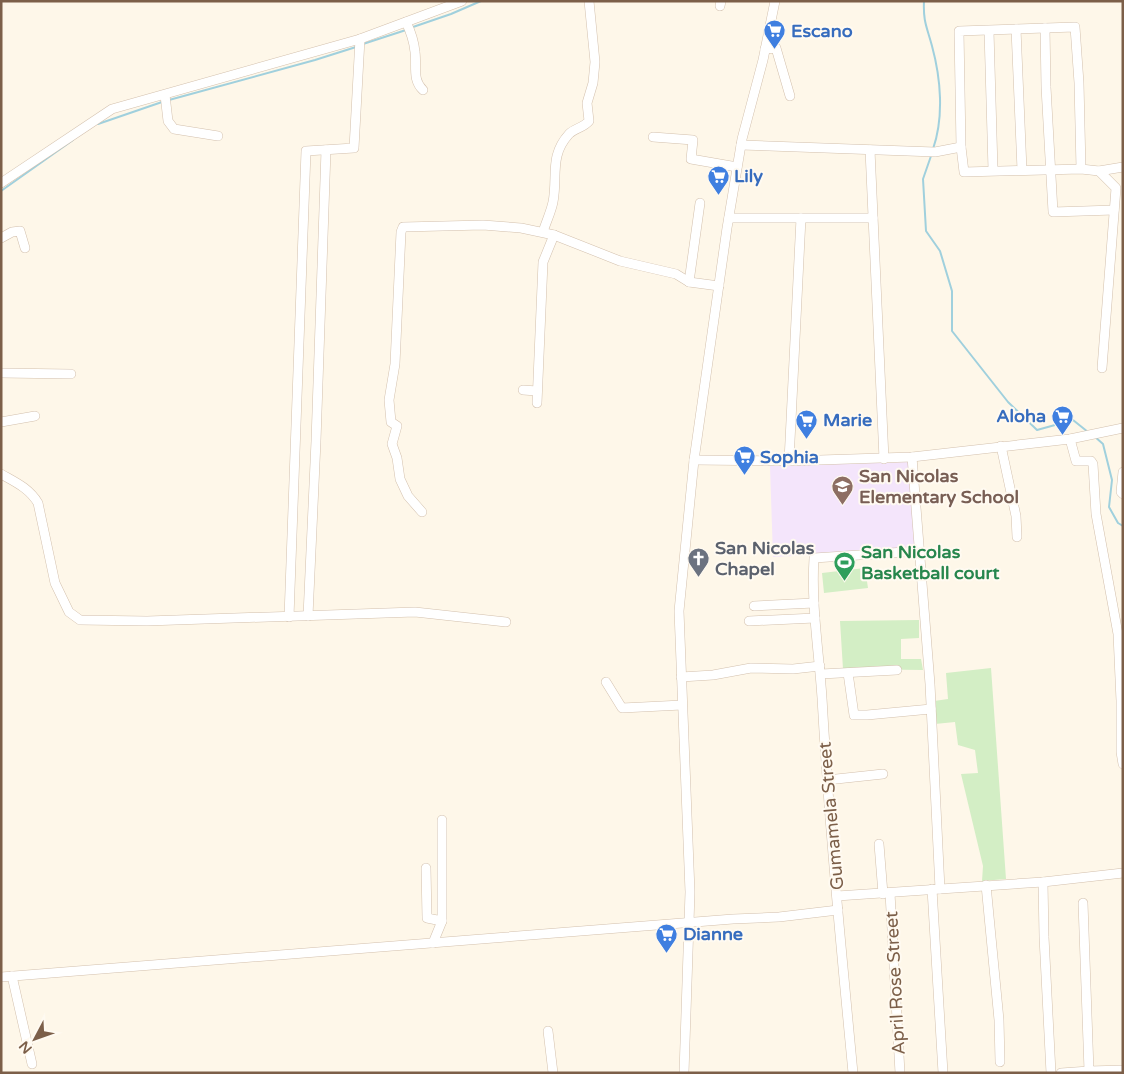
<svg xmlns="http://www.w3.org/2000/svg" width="1124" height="1074" viewBox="0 0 1124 1074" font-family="'Varela Round',sans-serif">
<rect width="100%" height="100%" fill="#fef7e9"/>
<polygon fill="#f4e5fb" points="911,462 915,550 773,557 770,466"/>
<g fill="#d3eec5">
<polygon points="865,568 868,588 824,593 822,573"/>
<polygon points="919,620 919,638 901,639 901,659 921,659 923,670 843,669 840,621"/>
<polygon points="991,668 1006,879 982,881 983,866 961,774 978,773 975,750 958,745 955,722 935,724 934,701 948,699 946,673"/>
</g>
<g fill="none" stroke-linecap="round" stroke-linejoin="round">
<g stroke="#a0d0dd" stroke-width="2">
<path d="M924,1C923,22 927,27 932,46C941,79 944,117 933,149"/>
<polyline points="413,27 451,14 481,1"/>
<polyline points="363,44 406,30"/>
<polyline points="169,100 315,60 356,47"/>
<polyline points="98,124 162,102"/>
<polyline points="931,156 923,179 926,231 940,251 952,291 952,331 1008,402 1037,430 1073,420 1088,432"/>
<polyline points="1,191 73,140"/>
<polyline points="1094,436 1103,444 1112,480 1109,507 1118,523 1123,526"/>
</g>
<defs>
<g id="minor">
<polyline points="720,6 721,1"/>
<path d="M406,22C411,32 414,42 415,52C417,66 412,80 423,90"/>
<polyline points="1045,28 1046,87 1053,212 1114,210"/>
<polyline points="1016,29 1022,170"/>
<polyline points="989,31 993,170"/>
<polyline points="765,49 776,48 790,96"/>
<polyline points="165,95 168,121 174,129 218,136"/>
<polyline points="653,137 693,140 691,159 737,167"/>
<polyline points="741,145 935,152 961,147"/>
<polyline points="870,150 884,459"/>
<polyline points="1081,169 1079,83 1075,27 959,31 961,147 964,172 1081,169 1099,171 1123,167"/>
<polyline points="1099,171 1116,188 1102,368"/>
<polyline points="1,183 112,109 360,39 462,1"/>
<polyline points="729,218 873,218"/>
<path d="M543,232C546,222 551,212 553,202C558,176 549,156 569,134C575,128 583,128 589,121L587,103L593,83L595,62L589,1"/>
<polyline points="1,238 12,232 20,231 25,248"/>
<polyline points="689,282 700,203"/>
<polyline points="1,373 71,374"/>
<polyline points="523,390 537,391"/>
<polyline points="537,403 543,262 554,235"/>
<polyline points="1,422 35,416"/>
<polyline points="1070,439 1076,461 1091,461 1093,464 1096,514 1118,634 1121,701 1121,752 1123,764"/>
<polyline points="1001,446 1016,516 1017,537"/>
<polyline points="912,457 930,684 940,889"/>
<polyline points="694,460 789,461 912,457 1070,439 1123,428"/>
<polyline points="789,461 801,218"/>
<polyline points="1123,472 1121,492 1123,494"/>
<path d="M1,474C15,482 29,488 38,503L55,583L69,612L80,620L147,621L415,612L506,622"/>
<polyline points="422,512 408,496 400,479 397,458 392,444 397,426 391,422 389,400 395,364 401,232 403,227 483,225 521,228 554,235 620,261 676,274 689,282 719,286"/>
<polyline points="754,606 814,603"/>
<polyline points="308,616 316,441 326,150"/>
<polyline points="289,617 306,151 354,148 360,39"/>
<polyline points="749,621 815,618"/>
<polyline points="848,673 854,715 867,715 931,709"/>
<polyline points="821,674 897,670"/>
<polyline points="681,677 713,675 751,668 793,669 820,666"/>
<polyline points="606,682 622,708 682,705"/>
<polyline points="827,780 883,774"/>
<polyline points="879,844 883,894"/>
<polyline points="426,868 427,918 442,921"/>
<polyline points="1043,882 1044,937 1051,1073"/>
<polyline points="986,885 999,1020 1000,1062"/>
<polyline points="932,889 943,1073"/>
<polyline points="890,893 900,1073"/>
<polyline points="837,896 1043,882 1123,873"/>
<polyline points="1083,903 1089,1071 1123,1070"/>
<polyline points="433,943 442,921 442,820"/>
<polyline points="12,976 32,1064"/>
<polyline points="1,977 733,919 779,917 838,910"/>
<polyline points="548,1031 553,1073"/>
<polyline points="684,1073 690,892 679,611 694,460 727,228 742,139 763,60 775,1"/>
<path d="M853,1073C841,948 829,823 822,698C819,652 811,605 814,558L920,551"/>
<polyline points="1061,1073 1089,1071"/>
</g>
</defs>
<use href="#minor" stroke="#d3c0ad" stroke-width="10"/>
<use href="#minor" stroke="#fff" stroke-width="9"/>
</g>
<defs>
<symbol id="supermarket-pin" viewBox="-11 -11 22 30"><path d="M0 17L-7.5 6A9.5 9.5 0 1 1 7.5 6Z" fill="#3f7fe0" stroke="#fffaf1"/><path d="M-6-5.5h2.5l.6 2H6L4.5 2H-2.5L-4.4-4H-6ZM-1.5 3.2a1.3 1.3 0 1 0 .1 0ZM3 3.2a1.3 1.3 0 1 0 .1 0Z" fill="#fff"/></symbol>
<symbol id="school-pin" viewBox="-11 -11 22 30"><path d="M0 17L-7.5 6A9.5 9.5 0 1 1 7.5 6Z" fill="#8d6e63" stroke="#fffaf1"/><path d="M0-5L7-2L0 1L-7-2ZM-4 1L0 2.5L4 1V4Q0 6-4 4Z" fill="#fff"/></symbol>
<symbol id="church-pin" viewBox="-11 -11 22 30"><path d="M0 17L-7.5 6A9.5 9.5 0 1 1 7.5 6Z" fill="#6b7280" stroke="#fffaf1"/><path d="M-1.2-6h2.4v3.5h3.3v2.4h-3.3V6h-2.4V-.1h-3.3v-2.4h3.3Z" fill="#fff"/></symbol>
<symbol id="stadium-pin" viewBox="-11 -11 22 30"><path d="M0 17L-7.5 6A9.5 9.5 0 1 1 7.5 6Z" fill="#2e9e5b" stroke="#fffaf1"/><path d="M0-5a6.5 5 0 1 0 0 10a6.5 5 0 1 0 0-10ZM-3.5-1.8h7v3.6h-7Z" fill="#fff"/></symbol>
</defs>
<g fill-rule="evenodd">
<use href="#supermarket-pin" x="762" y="18" width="25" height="34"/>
<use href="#supermarket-pin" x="706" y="164" width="25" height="34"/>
<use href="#supermarket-pin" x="1050" y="404" width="25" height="34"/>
<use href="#supermarket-pin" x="794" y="408" width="25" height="34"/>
<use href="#supermarket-pin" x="732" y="444" width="25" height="34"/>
<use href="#school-pin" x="830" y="474" width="25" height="34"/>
<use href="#church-pin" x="686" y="546" width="25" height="34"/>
<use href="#stadium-pin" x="832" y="550" width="25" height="34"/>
<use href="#supermarket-pin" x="654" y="922" width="25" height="34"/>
</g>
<g text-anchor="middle" stroke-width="4" stroke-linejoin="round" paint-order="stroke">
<g font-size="18" font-weight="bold" fill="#366cbe" stroke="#fffaf1" text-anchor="start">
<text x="791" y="37">Escano</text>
<text x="734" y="182">Lily</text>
<text x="1046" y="422" text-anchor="end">Aloha</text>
<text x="823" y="426">Marie</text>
<text x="760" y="463">Sophia</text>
<text x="683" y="940">Dianne</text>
</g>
<g font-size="18" font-weight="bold" fill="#785e54" stroke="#fffaf1" text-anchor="start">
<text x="859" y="482">San Nicolas<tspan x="859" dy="21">Elementary School</tspan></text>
</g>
<g font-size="18" font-weight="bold" fill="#5b616d" stroke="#fffaf1" text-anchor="start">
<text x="715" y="554">San Nicolas<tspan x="715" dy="21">Chapel</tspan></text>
</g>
<g font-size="18" font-weight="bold" fill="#27864d" stroke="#fffaf1" text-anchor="start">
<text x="861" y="558">San Nicolas<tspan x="861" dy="21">Basketball court</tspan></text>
</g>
<g font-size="18" fill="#7c5f49" stroke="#fffaf1">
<text transform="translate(831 816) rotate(-95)" y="6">Gumamela Street</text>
<text transform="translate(895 983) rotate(-93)" y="6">April Rose Street</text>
</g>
</g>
<rect width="1124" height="1074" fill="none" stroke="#7c5f49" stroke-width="5"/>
<g transform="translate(35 1039) rotate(229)" stroke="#fffaf1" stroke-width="4" paint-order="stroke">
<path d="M0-4L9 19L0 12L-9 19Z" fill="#7c5f49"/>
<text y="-8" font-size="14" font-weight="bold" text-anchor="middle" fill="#7c5f49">N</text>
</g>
</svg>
